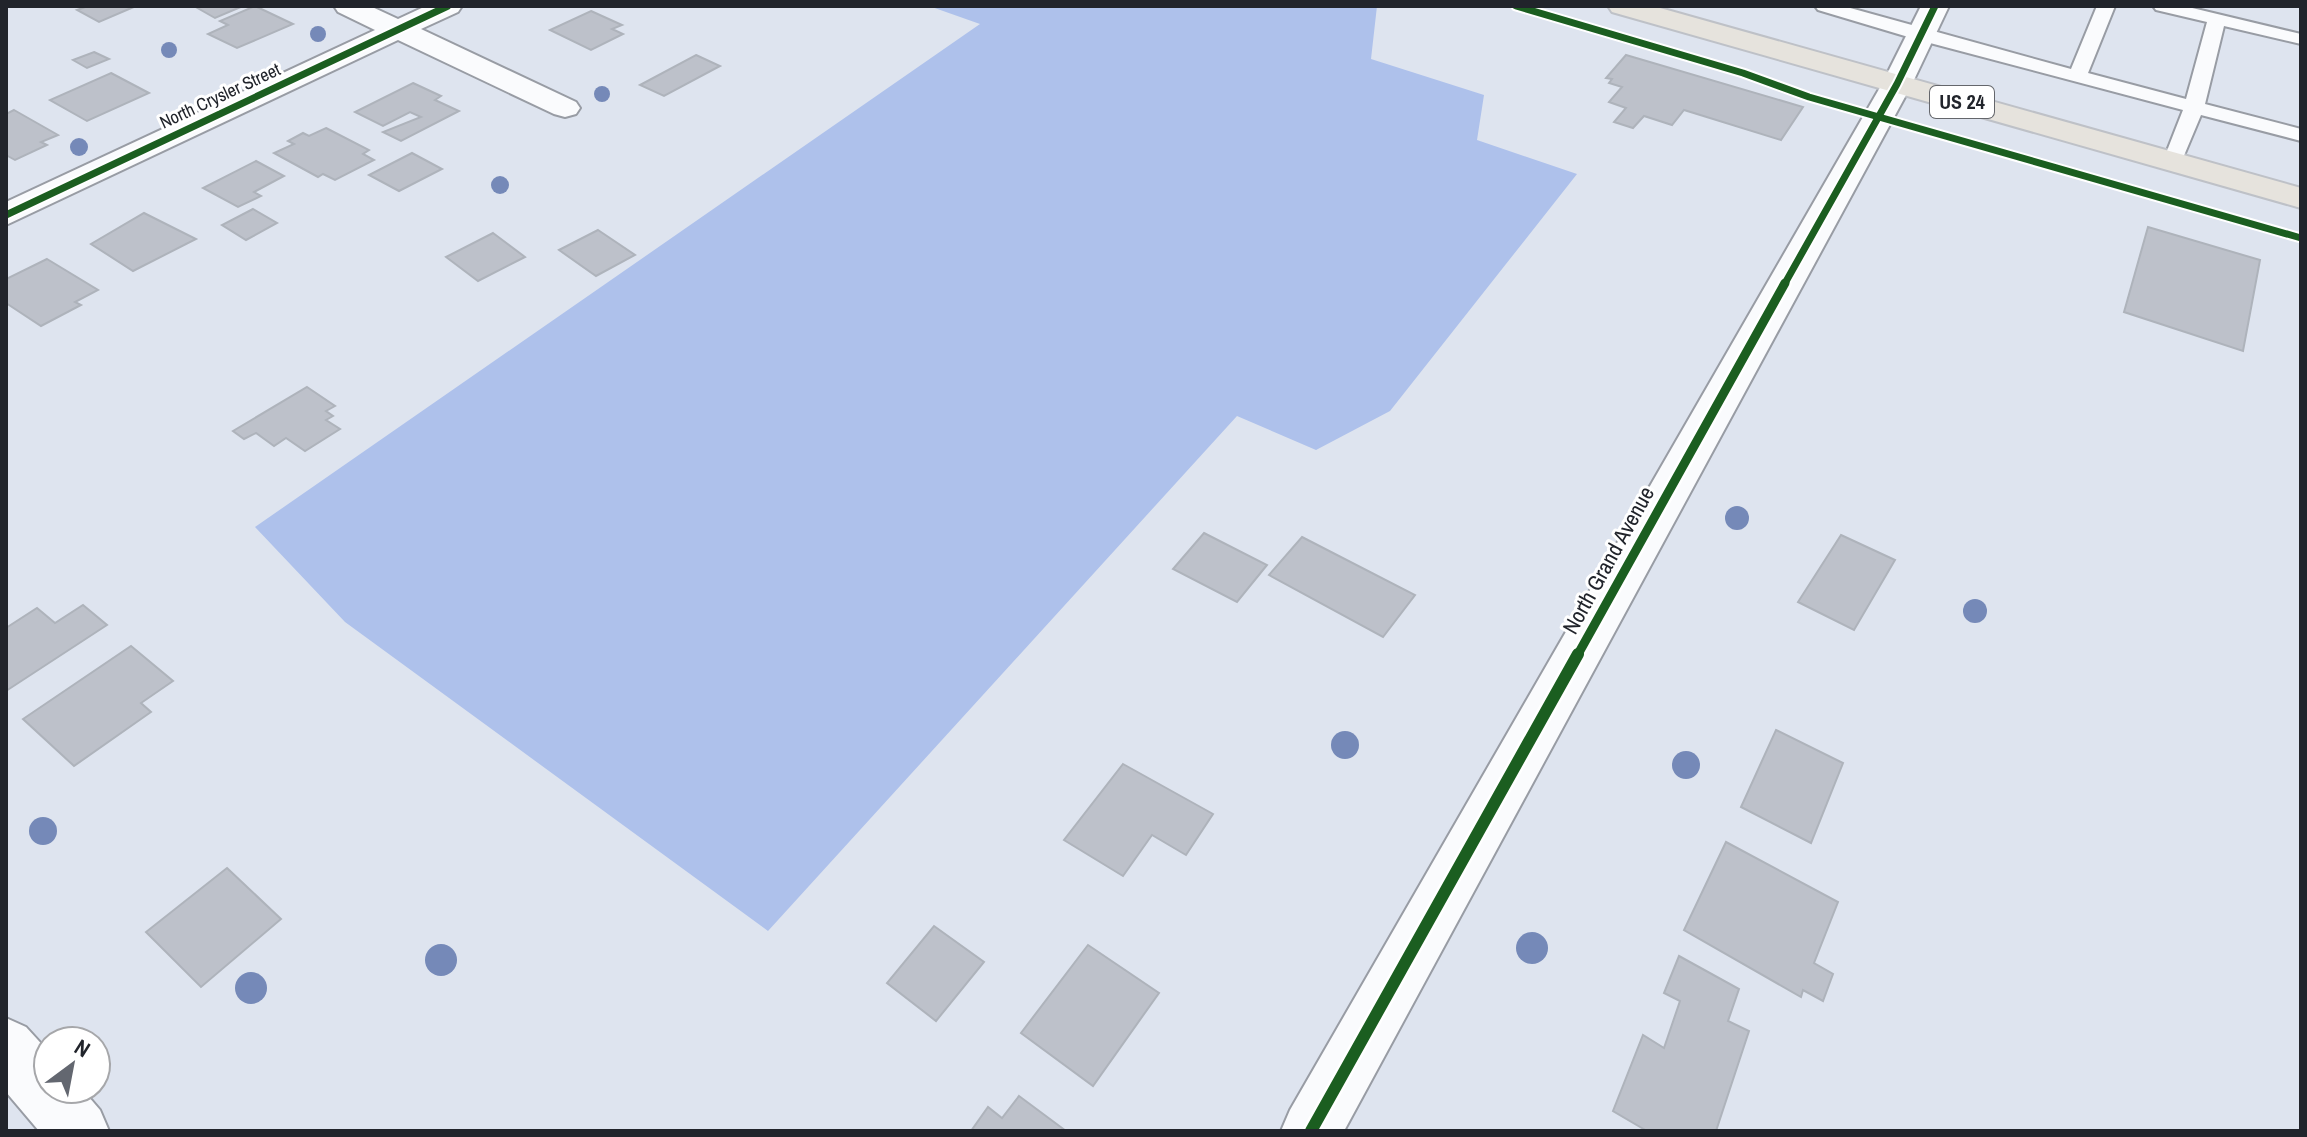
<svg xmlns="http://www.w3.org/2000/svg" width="2307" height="1137" viewBox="0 0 2307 1137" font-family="'Archivo Narrow',sans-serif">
<rect width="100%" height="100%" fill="#dee4ef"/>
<polygon fill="#aec1eb" points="929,6 1377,6 1371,59 1484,95 1477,140 1577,174 1390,411 1316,450 1237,416 768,931 345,622 255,527 980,24"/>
<g fill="#bdc1ca" stroke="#aeb3bb" stroke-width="2">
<polygon points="88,6 136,6 99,22 77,10"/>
<polygon points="194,6 243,6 215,18"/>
<polygon points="255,6 293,24 237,48 208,34 228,25 220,21"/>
<polygon points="591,11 622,25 612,29 623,34 591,50 550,30"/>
<polygon points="94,52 109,59 87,68 73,60"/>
<polygon points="696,55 720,66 664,96 640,85"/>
<polygon points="1626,55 1803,107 1781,140 1684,110 1672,125 1644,116 1633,128 1614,122 1626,108 1609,102 1622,87 1609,83 1612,79 1606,78"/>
<polygon points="111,73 149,93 87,121 50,100"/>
<polygon points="413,83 441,96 435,100 459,111 401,141 383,132 421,117 410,112 383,126 355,112"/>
<polygon points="14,110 58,135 41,142 47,145 15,160 6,155 6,114"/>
<polygon points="326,128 369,150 363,154 374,160 335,180 323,174 318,177 274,153 294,144 288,141 303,133 309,136"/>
<polygon points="412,153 442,169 399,191 369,175"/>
<polygon points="256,161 284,176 254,192 261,196 238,207 203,188"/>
<polygon points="253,209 277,223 246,240 222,225"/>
<polygon points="144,213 196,239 133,271 91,244"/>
<polygon points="2148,227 2260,260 2243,351 2124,312"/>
<polygon points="598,230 635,255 596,276 559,250"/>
<polygon points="493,233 525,257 478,281 446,257"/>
<polygon points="47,259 98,290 75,302 81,305 41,326 6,303 6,279"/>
<polygon points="307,387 335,406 326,411 333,416 326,420 340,429 305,451 286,438 274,446 256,433 244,439 233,431"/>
<polygon points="1204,533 1267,565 1237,602 1173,569"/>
<polygon points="1841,535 1895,560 1854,630 1798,602"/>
<polygon points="1302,537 1415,595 1383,637 1269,575"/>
<polygon points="83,605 107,625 6,691 6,628 37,608 55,623"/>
<polygon points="131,646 173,681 141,703 151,712 74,766 23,719"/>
<polygon points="1776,730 1843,763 1811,843 1741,807"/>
<polygon points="1123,764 1213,814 1186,855 1152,835 1123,876 1064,840"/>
<polygon points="1726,842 1838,902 1814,963 1833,974 1823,1001 1803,990 1801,997 1684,930"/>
<polygon points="227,868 281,919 201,987 146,932"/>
<polygon points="934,926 984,962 936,1021 887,983"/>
<polygon points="1088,945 1159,993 1093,1086 1021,1033"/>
<polygon points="1679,956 1739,989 1728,1021 1749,1031 1716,1131 1647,1131 1613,1111 1643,1035 1664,1048 1680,1001 1664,993"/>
<polygon points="1019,1096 1066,1131 971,1131 988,1107 1002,1118"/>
</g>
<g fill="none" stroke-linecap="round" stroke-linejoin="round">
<defs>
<polygon id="lane" points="1815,6 1843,6 2071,69 2097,6 2115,6 2088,73 2186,99 2207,22 2156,10 2153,6 2184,6 2301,34 2301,44 2224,26 2205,104 2301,129 2301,141 2201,115 2180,165 2166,165 2163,161 2183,110 1915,39 1818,10"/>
<g id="street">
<polygon points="334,6 370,6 398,19 426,6 462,6 458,12 421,29 576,102 580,108 576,114 565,117 554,114 398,40 6,225 6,202 375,30 338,12"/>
<polygon points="1921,6 1949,6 1912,84 1344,1131 1281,1131 1290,1110 1882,84"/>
<polygon points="6,1018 26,1027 48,1051 48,1089 82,1089 100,1110 109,1131 39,1131 6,1092"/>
</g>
<polygon id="primary" points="1608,6 1653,6 2301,188 2301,208 1612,12"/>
</defs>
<use href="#lane" stroke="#989ca4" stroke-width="4"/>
<use href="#street" stroke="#989ca4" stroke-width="4"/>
<use href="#primary" stroke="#bec1c7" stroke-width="4"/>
<use href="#lane" fill="#fafbfd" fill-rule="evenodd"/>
<use href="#street" fill="#fafbfd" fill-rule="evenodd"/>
<use href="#primary" fill="#e6e3dd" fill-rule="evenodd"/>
<defs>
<g id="cycleway-far2">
<polyline points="1516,6 1743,73 1809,97 2301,238"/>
<polyline points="6,215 448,6"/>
<polyline points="1784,285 1897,84 1935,6"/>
</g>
<polyline id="cycleway-far1" points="1577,656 1785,283"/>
<polyline id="cycleway" points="1311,1131 1578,654"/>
</defs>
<use href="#cycleway-far2" stroke="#fff" stroke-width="11"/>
<use href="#cycleway-far1" stroke="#fff" stroke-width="14"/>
<use href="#cycleway" stroke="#fff" stroke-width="17"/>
<use href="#cycleway-far2" stroke="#1b5e20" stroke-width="7"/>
<use href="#cycleway-far1" stroke="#1b5e20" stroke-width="9"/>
<use href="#cycleway" stroke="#1b5e20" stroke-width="12"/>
</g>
<g fill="#7589b8">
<circle cx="318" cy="34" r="8"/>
<circle cx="169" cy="50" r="8"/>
<circle cx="602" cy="94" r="8"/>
<circle cx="79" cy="147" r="9"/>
<circle cx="500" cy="185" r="9"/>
<circle cx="1737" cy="518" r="12"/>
<circle cx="1975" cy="611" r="12"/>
<circle cx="1345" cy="745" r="14"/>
<circle cx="1686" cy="765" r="14"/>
<circle cx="43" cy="831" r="14"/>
<circle cx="1532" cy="948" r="16"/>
<circle cx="441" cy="960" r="16"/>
<circle cx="251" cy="988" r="16"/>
</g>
<g text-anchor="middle" stroke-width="6" stroke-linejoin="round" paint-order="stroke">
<g font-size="18" fill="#21242b" stroke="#fff">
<text transform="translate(220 96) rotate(-25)" y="6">North Crysler Street</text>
</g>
<rect fill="#fff" stroke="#64666b" stroke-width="2" x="1930" y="86" width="64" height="32" rx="6"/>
<g font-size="20" font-weight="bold" fill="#21242b">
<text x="1962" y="109">US 24</text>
</g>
<g font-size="22" fill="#21242b" stroke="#fff">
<text transform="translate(1608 560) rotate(-61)" y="8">North Grand Avenue</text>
</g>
</g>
<rect width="2307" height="1137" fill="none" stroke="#21242b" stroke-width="16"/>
<g transform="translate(72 1065) rotate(32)"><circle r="38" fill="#ffffff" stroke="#a6a7aa" stroke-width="2"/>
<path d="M0-6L14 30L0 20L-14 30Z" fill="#636770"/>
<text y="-12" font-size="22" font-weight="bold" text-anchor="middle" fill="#21242b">N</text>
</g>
</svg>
